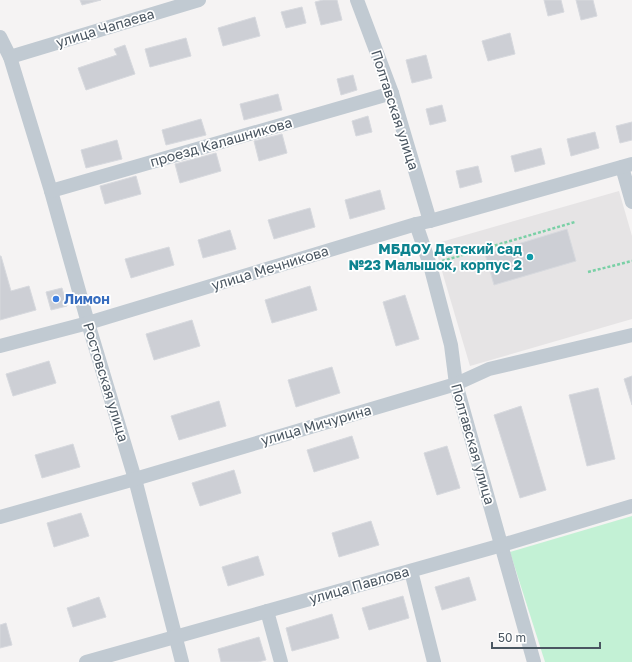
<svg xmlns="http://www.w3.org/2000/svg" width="632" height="662" viewBox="0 0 632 662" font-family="'Golos Text',sans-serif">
<rect width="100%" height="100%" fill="#f5f3f3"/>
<polygon fill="#e6e4e5" points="619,191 632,236 632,319 470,366 434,244"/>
<polygon fill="#c3f1d5" points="632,516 632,662 545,662 510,552"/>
<g fill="#cdcfd5" stroke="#d7d9de">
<polygon points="80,0 101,0 82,5"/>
<polygon points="323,0 337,0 342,20 321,25 315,2"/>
<polygon points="544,0 561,0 564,12 548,16"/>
<polygon points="576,0 593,0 597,16 581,20"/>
<polygon points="302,7 306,23 286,28 281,12"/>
<polygon points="255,17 260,36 223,46 218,28"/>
<polygon points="510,33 515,54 488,61 482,41"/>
<polygon points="186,38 191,56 150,67 145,49"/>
<polygon points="125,45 135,74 86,90 78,68 117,55 114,49"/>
<polygon points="426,55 432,78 412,83 406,60"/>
<polygon points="353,75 357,90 341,95 337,79"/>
<polygon points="278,94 282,110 244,120 240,104"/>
<polygon points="442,105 446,121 430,125 426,109"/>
<polygon points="368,116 372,132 356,136 352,121"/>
<polygon points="201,119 206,135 166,145 162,130"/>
<polygon points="632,122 632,140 620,143 616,126"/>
<polygon points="595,132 599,148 571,156 567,139"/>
<polygon points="282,134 287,153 259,161 254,141"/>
<polygon points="117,140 122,159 86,168 81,150"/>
<polygon points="541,148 545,164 515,172 511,156"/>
<polygon points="216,153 221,171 180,183 175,164"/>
<polygon points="478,166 482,182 460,188 456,171"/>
<polygon points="136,176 141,194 105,204 100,186"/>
<polygon points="380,190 385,209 350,219 345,200"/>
<polygon points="310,208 315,227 274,239 268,220"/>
<polygon points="567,229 576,261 494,285 485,254"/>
<polygon points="230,230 236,249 203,258 198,240"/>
<polygon points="169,247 174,265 131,278 125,259"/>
<polygon points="0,256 1,256 11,291 29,286 36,310 0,320"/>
<polygon points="310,286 317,310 272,323 265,300"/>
<polygon points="62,288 67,306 51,310 46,292"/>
<polygon points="405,295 419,339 396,346 383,302"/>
<polygon points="192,320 200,346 154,360 146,334"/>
<polygon points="49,361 56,383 13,396 6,374"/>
<polygon points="332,367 340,393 296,407 288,380"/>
<polygon points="632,376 632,405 624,379"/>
<polygon points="598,388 615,459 587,466 569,395"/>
<polygon points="219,401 226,426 179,440 171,416"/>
<polygon points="521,406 546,490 520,498 494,415"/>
<polygon points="352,436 359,458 314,472 307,450"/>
<polygon points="73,444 80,467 42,478 35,455"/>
<polygon points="447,446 460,488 437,495 424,453"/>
<polygon points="234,470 241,493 200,506 192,483"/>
<polygon points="81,513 89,536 54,547 47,523"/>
<polygon points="371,521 379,545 339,557 332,533"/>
<polygon points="258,556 264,575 228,586 222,567"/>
<polygon points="469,577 476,600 442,610 435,587"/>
<polygon points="403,596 409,618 369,630 362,608"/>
<polygon points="99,597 106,617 73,627 67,608"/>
<polygon points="332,614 339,638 292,651 286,628"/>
<polygon points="6,623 12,645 0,648 0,625"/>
<polygon points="259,637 266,660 258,662 221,662 218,649"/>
</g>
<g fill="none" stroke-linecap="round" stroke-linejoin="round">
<g stroke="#7ad0a6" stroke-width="2.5" stroke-dasharray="3 2" stroke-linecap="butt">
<polyline points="442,261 575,222"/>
<polyline points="588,272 632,261"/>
</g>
<g stroke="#c1cad2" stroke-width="14">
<polyline points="357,0 392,93 430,221"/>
<polyline points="0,37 10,57 51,191 88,323 135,479 182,662"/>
<polyline points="10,57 199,0"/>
<polyline points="622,167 632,202"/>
<polyline points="51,191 392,93"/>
<polyline points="416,224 430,265 451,345 456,384 534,662"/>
<polyline points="0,346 88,323 416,224 430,221 632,164"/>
<polyline points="0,517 135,479 456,384 489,369 632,335"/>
<polyline points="411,571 434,662"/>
<polyline points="267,611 281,662"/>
<polyline points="86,662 502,545 632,506"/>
</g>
</g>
<circle fill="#0f9aa8" stroke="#fff" stroke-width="1.5" cx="530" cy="257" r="4"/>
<circle fill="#3f7fe0" stroke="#fff" stroke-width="1.5" cx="56" cy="299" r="4"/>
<g text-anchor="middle" stroke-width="3.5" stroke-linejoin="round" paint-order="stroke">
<g font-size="14" fill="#4a5661" stroke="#fff">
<text transform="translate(105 28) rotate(-17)" y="5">улица Чапаева</text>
<text transform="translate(395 110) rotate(72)" y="5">Полтавская улица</text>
<text transform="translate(221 142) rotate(-16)" y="5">проезд Калашникова</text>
<text transform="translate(270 268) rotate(-17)" y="5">улица Мечникова</text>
<text transform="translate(106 382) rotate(73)" y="5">Ростовская улица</text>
<text transform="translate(316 425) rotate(-16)" y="5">улица Мичурина</text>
<text transform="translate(473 444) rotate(74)" y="5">Полтавская улица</text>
<text transform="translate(359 585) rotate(-16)" y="5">улица Павлова</text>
</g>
<g font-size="14" font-weight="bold" fill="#0d838f" stroke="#fff" text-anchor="end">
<text x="522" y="254">МБДОУ Детский сад<tspan x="522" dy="16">№23 Малышок, корпус 2</tspan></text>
</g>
<g font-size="14" font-weight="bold" fill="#366cbe" stroke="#fff" text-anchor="start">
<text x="64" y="304">Лимон</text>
</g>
</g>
<path d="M492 642v6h108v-6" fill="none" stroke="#4a5661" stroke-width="2"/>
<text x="498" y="642" font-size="12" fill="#4a5661" stroke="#ffffff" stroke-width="3" paint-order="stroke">50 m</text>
</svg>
